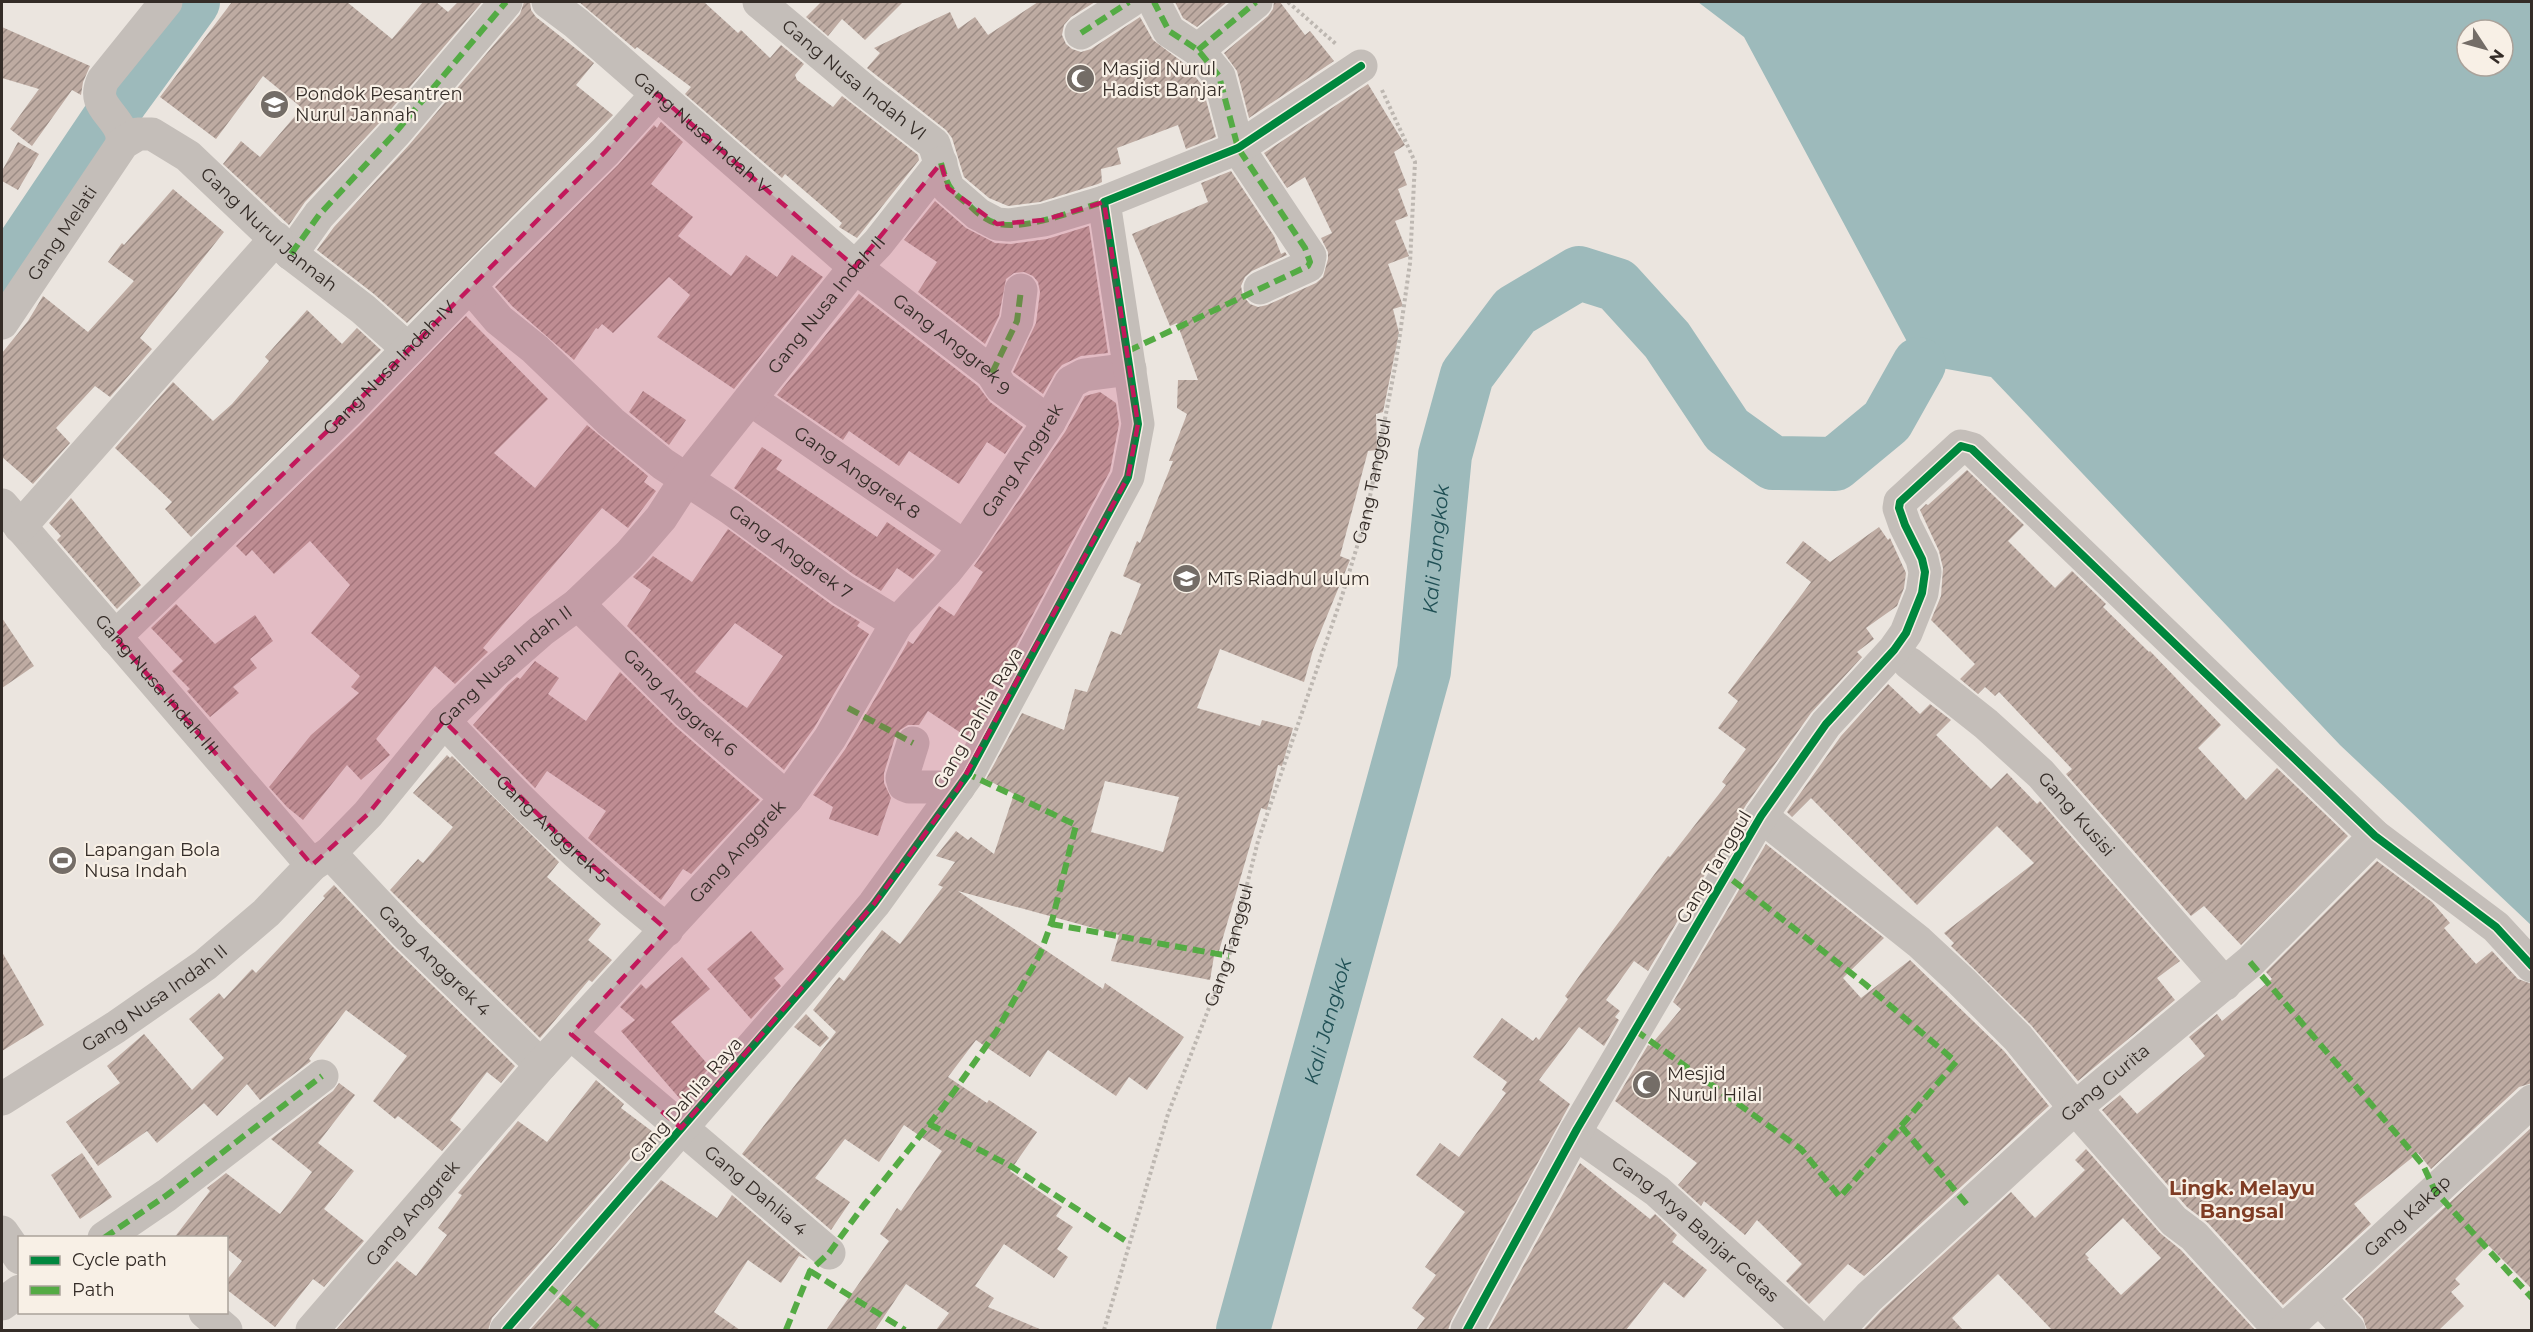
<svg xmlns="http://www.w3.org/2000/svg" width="2533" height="1332" viewBox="0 0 2533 1332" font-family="Montserrat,sans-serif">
<defs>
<pattern id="building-hatch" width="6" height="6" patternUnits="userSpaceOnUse" patternTransform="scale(1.5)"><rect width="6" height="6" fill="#beaba2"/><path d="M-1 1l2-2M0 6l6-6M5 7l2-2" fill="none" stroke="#9b8b84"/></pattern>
</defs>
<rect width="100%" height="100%" fill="#ebe5df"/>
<path fill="#9dbabb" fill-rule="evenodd" d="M1698,2H2531V925L2340,745L1991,377L1919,364L1744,37ZM2467,30H2503V66H2467Z"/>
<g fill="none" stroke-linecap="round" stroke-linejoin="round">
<g stroke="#9dbabb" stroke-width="54">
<polyline points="2,278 123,98 193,2"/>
<path id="s1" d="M1243,1330L1424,671L1445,455L1467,375L1515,311L1579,273L1617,285L1667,340L1727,430L1773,463L1835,464L1887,421L1919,364"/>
</g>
</g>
<g fill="url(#building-hatch)" fill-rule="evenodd">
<polygon points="232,2 347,2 392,39 423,2 436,2 448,12 458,2 482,2 381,121 305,202 289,225 223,164 241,141 260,157 302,108 263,76 216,139 160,97"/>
<polygon points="524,2 530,2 531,10 536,17 594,63 576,85 613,115 407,323 374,294 317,250 334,227 409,145 520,14"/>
<polygon points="579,2 704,2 738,33 741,30 770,58 781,45 804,64 795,75 797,80 833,107 842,96 918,155 919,160 857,238 839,227 842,223 785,174 782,178 685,94 691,87 637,47 635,49"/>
<polygon points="821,2 903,2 865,40 842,19 828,36 806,17"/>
<polygon points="1038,2 1095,2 1071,17 1064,25 1062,35 1066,44 1072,49 1081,52 1091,49 1140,17 1153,40 1185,64 1202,85 1216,137 1186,149 1178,125 1117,148 1121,164 1101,169 1102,182 1098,184 1040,202 1008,206 989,198 964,177 952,138 946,130 867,68 880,53 874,48 950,12 958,29 975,17 988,35"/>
<polygon points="1175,2 1227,2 1197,27 1183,18"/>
<polygon points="1274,2 1280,2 1305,35 1310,31 1334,61 1249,118 1237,71 1224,53 1268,16 1273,9"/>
<polygon points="2,27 90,66 83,82 81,95 72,90 32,146 10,129 39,89 2,78"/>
<path d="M1368,84L1405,145L1394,152L1407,185L1398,189L1408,216L1395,221L1409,256L1388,264L1403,306L1393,309L1399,333L1383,412L1376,414L1377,450L1368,451L1340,556L1350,560L1313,650L1304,682L1220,649L1197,708L1260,726L1262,720L1293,728L1282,766L1278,765L1267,810L1261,808L1219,951L1215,950L1210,980L1111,961L1119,935L958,891L1103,989L1105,983L1184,1037L1147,1090L1129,1077L1116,1096L1048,1050L1030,1077L976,1040L948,1077L987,1103L989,1100L1037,1132L1010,1171L1062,1207L1056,1216L1073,1227L1057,1249L1068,1257L1054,1278L1004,1244L975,1286L994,1298L988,1307L1042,1330H936L949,1313L906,1284L875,1330H826L889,1241L880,1234L897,1208L901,1211L942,1151L904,1125L879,1162L845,1139L815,1178L850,1202L831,1230L742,1154L836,1032L813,1010L839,977L844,981L882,930L900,944L943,887L938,885L955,862L936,856L956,831L968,840L971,837L994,854L1014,794L986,779L1022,713L1064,730L1075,689L1087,692L1111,631L1121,635L1141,584L1123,576L1137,541L1140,543L1173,461H1169L1187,414L1177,408L1178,380H1198L1177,323L1170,326L1132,234L1208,202L1201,183L1231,171L1274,236L1281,254L1285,252L1287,255L1252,271L1245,277L1241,286L1243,296L1250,304L1258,307L1267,305L1316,283L1323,277L1328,259V252L1321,238L1332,233L1305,177L1287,188L1264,153ZM1105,781L1179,797L1163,852L1091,832Z"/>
<polygon points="661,122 683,142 651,184 693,217 678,236 731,276 746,255 777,277 792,255 823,277 734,389 657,337 690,295 669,277 613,333 602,324 598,329 596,328 574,360 512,306 495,287 618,165 654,125 657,128"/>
<polygon points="18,142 39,154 18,190 2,181 2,171"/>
<polygon points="173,189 224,232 140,338 152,349 110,397 95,386 56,428 70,443 33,484 2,457 2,353 28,321 43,296 88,332 134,281 108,262 122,243 124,245"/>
<polygon points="935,201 966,228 995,243 1011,244 1047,239 1089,226 1108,353 1081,356 1062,365 1055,373 1043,394 1013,372 1036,323 1040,292 1038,282 1033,276 1024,272 1014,273 1006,279 999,316 985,344 918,292 937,262 904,240"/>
<polygon points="859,294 978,386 990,402 1023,427 1005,454 987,442 959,484 909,451 899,466 849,431 843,440 777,395"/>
<polygon points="307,310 342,344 357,328 381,350 191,537 165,509 172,502 115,448 173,382 213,421 232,404 269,361 265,357"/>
<polygon points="466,316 548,399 494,453 535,488 587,425 648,476 644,482 656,491 628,528 602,508 483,648 488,652 455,684 435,666 376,739 390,755 361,780 347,765 303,820 287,807 269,787 311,735 359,693 351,687 360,676 311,633 350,585 310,541 274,574 252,550 246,556 236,546 360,425"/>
<polygon points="643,391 686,420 669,445 629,412"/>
<polygon points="1100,392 1116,403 1119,424 1110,471 967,737 928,711 919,725 908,725 900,730 895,737 884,773 884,783 891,798 878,836 829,819 833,807 813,795 846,748 907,644 908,641 913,644 939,606 954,616 983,572 974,566 1065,432 1085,396"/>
<polygon points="762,447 782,460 776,469 877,537 887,522 935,555 913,579 897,568 881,591 853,574 734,488"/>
<polygon points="1967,470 2024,525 2008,541 2055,588 2072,571 2106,604 2103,607 2149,652 2150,651 2221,725 2198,748 2246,800 2277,768 2348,836 2241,945 2204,906 2191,916 2066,774 2072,769 1999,692 1995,696 1985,687 1978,694 1960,679 1975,664 1931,620 1941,596 1943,568 1939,551 1920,510 1926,504 1928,505"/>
<polygon points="71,498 141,585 117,609 57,540 61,536 49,523"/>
<polygon points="1879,527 1888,540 1890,538 1906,573 1904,588 1897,606 1866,628 1874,639 1857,652 1862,657 1811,713 1746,805 1648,971 1634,961 1606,1000 1620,1011 1615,1017 1619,1020 1604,1046 1579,1027 1539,1080 1570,1104 1451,1321 1448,1330 1416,1330 1425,1318 1412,1308 1436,1275 1425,1267 1465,1212 1416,1175 1440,1143 1459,1157 1506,1093 1502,1090 1507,1082 1473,1057 1502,1018 1533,1041 1536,1037 1539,1040 1568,999 1565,996 1587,965 1668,856 1670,857 1726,785 1722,782 1746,749 1718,728 1738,701 1728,693 1811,582 1786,563 1803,541 1830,562"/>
<path d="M728,529L832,605L860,622L857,626L869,634L814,728L784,770L701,699L627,626L651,590L633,577L653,556L692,582ZM735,623L783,656L747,708L695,672Z"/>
<polygon points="176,604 215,644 255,615 273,641 250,659 257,668 233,687 239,693 210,717 187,691 190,689 172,671 183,661 151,628"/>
<polygon points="2,618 34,666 2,688"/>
<polygon points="535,661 559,678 548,694 586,721 620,672 676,727 760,800 691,874 683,869 661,900 588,838 606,811 547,771 535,788 473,725 508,685 517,677 520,679"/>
<polygon points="1888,684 1920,714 1930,704 1951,720 1936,735 1991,789 2007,773 2037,804 2040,801 2180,961 2157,978 2175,1000 2078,1081 2031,1025 1951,946 1954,943 1944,933 2034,863 1997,826 1917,905 1811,798 1792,817 1787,812 1841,736"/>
<polygon points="447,755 450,758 452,756 559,862 547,877 601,924 588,940 612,960 592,982 589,980 540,1038 390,890 418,859 423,863 453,827 413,793"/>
<polygon points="1766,844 1884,938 1843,978 1861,998 1910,960 2004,1051 2049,1106 1864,1276 1848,1264 1809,1304 1786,1281 1802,1264 1757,1220 1745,1235 1704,1201 1701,1206 1678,1185 1697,1163 1615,1101 1648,1045 1650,1046 1681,1009 1673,1002"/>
<polygon points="2377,861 2432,902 2450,923 2444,928 2476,964 2492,951 2518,979 2532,984 2532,1083 2519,1087 2431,1169 2418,1153 2354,1204 2371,1224 2283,1305 2208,1223 2187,1207 2102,1110 2120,1095 2137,1114 2205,1056 2189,1037 2217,1014 2222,1021 2272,979 2266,972"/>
<polygon points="334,885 393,947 515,1066 501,1083 487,1072 450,1120 461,1129 442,1151 398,1116 395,1119 373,1101 407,1056 346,1010 309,1059 311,1061 260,1100 247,1084 217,1116 201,1100 204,1103 157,1143 147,1131 98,1166 66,1122 120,1083 107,1066 144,1034 192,1090 224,1058 189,1019 219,993 224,999 252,969 256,973 325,898 323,896"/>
<polygon points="751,931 784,969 774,978 781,986 751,1019 707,969"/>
<polygon points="2,952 44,1025 2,1051"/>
<polygon points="682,957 710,989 671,1022 710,1067 681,1100 621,1031 635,1020 620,1007 641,984 646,989"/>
<polygon points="806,1014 829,1038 820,1047 794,1027"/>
<polygon points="596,1080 624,1104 621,1108 653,1132 492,1318 488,1330 336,1330 397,1261 416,1276 447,1235 438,1228 462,1195 458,1193 518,1121 547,1142"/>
<polygon points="339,1083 355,1095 318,1143 354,1171 324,1209 364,1241 324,1287 313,1279 275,1327 226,1289 226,1281 242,1261 226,1248 226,1238 174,1238 210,1191 207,1188 226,1173 280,1214 312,1172 271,1139 333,1091"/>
<polygon points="2532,1127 2532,1289 2488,1245 2455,1279 2460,1284 2451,1292 2464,1306 2439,1330 2367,1330 2363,1318 2345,1299"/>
<path d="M2086,1149L2160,1233L2181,1250L2255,1330H2052L1998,1274L1952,1318L1963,1330H1863L1882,1310L2011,1192L2035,1218L2085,1170L2075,1160ZM2123,1218L2161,1258L2121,1295L2087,1259L2089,1258L2085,1254Z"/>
<polygon points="82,1153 112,1197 80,1219 51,1175"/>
<polygon points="1580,1163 1650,1219 1655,1214 1677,1235 1672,1242 1707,1270 1684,1298 1664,1282 1626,1330 1488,1330"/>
<polygon points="661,1180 717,1218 732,1195 808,1260 799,1256 781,1283 748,1260 714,1312 740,1330 530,1330"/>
</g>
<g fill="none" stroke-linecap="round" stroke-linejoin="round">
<g stroke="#bdb7b1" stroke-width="4" stroke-dasharray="3 3" stroke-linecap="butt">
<polyline points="1288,2 1337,45"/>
<path id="s2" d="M1104,1330L1168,1114L1229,956L1258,841L1342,596L1366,517L1396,362L1410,263L1415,162L1381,88"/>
</g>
<g stroke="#c4beb9" stroke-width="33">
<path id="s3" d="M548,2L576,23L855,267L992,373L1001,387L1049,422"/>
<path id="s4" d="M759,2L864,90L934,144L948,188L978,214L997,224L1009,225L1044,220L1104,202"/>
<polyline points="1154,2 1169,31 1198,50 1219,76 1238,148 1310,256 1308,266 1260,288"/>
<polyline points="1081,33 1129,2"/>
<polyline points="1198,50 1256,2"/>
<path d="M123,143C122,139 122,133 120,129C110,110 92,103 103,80L166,2"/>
<polyline points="291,254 319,215 395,133 506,2"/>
<path id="s5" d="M470,286L499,320L535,349L611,422L663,464L730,508L843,590L897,623"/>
<path id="s6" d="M2,323L123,143L138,134H152L188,156L291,254L363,309L408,349"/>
<polyline points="992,373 1017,321 1021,290"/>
<path id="s7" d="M750,399L965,547"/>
<path id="s8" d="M2,505L312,865"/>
<polyline points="20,527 276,238"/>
<path id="s9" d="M578,604L688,713L787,798"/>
<path id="s10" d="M115,637L347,412L495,260L605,152L657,94"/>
<path id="s11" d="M1909,663L1986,724L2041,774L2225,984"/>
<path id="s12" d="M444,721C513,795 587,867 667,930"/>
<polyline points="913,743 902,778 904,785 909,787 959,787"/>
<polyline points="1761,816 1919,942 1961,981 2018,1038 2075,1108 2174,1221 2194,1236 2280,1330"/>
<path id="s13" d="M330,853L406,934L541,1065"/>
<path id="s14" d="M571,1034L829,1253"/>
<path id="s15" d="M2,1099L116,1027L205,965L266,913L312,865L330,853L368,814L444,721L494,672L541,631L578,604L629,555L661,518L687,478L855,267L878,243L941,163"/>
<path id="s16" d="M1575,1133L1657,1191L1810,1330"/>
<polyline points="2,1232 20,1258"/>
<polyline points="104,1238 167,1195 322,1076"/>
<polyline points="2319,1298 2349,1330"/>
<polyline points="2,1304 20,1291"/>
<polyline points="205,1312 226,1330"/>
<path id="s17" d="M312,1330L541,1065L787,798L830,738L897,623L946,571L965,547L1049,422L1071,382L1084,375L1130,369"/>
<polyline points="506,1330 812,978 874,904 968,774 1128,477 1138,424 1104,202 1238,148 1361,66"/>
<polyline points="1467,1330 1577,1129 1761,816 1826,724 1894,650 1906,633 1922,593 1925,572 1922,559 1905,525 1899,508 1900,502 1961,446 1972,449 2375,836 2496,927 2532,966"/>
<path id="s18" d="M1838,1330L1869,1297L2075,1108L2250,962L2375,836"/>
<path id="s19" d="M2284,1330L2532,1101"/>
</g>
<g stroke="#54ab44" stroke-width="6" stroke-dasharray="12 6" stroke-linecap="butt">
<polyline points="1081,33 1129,2"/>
<polyline points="1198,50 1256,2"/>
<path d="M941,163C949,190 949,189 971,207C978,214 989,222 999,224C1028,230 1075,210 1104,202"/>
<polyline points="291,254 319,215 395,133 506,2"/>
<polyline points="1128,351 1308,266 1310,262 1305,248 1238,148 1219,76 1198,50 1169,31 1154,2"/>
<polyline points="992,373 1017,321 1021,290"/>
<polyline points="848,708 913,743"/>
<polyline points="1051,924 1229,956"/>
<polyline points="2250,962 2423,1165 2435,1191 2532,1298"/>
<polyline points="1635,1030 1801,1149 1840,1197 1956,1062 1865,984 1726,875"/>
<polyline points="929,1124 1009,1165 1129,1243"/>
<polyline points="1901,1126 1968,1206"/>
<polyline points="104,1238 167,1195 322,1076"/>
<polyline points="810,1271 905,1330"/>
<polyline points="547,1285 601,1330"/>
<polyline points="786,1330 810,1271 829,1253 864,1205 943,1107 996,1032 1040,954 1052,921 1076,825 968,774"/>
</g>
<defs>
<g id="cycleway">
<polyline points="506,1330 812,978 874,904 968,774 1128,477 1138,424 1104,202 1238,148 1361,66"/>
<polyline points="1467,1330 1577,1129 1761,816 1826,724 1894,650 1906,633 1922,593 1925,572 1922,559 1905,525 1899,508 1900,502 1961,446 1972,449 2375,836 2496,927 2532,966"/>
</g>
</defs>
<use href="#cycleway" stroke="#f8f0e6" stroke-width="11"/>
<use href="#cycleway" stroke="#00873e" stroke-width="8"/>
</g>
<path fill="#c2185b" fill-opacity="0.2" stroke="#c2185b" stroke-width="4.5" stroke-dasharray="12 8" stroke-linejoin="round" d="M657,94L855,267L941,163L948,188L997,224L1044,220L1104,202L1138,424L1128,477L959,787L874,904L681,1128L571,1034L667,930L571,847L444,721L368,814L312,865L115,637L347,412L605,152Z"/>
<defs>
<symbol id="mosque-disc" viewBox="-11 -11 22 22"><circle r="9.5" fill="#746d67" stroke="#f8f0e6"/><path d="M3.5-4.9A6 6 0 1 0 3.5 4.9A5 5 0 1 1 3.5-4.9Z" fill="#fff"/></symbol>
<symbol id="school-disc" viewBox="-11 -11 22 22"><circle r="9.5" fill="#746d67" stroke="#f8f0e6"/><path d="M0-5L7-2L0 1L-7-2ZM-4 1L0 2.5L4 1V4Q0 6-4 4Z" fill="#fff"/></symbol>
<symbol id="stadium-disc" viewBox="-11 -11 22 22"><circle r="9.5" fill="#746d67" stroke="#f8f0e6"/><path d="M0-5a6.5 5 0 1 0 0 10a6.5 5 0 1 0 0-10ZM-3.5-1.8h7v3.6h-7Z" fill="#fff"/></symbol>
</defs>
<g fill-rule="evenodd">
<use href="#mosque-disc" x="1064" y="62" width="33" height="33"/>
<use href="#school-disc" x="258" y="88" width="33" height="33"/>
<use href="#school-disc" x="1170" y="562" width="33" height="33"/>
<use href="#stadium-disc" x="46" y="844" width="33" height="33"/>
<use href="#mosque-disc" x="1630" y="1068" width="33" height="33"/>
</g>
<g text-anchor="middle" stroke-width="4.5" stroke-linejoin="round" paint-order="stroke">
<g font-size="18" fill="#342c27" stroke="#f8f0e6" text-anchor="start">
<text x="1102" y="75">Masjid Nurul<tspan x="1102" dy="21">Hadist Banjar</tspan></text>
<text x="295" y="100">Pondok Pesantren<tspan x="295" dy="21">Nurul Jannah</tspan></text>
<text x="1207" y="585">MTs Riadhul ulum</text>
<text x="84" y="856">Lapangan Bola<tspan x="84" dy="21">Nusa Indah</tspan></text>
<text x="1667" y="1080">Mesjid<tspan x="1667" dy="21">Nurul Hilal</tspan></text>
</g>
<g font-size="18" fill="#342c27" stroke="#f8f0e6">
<text dy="6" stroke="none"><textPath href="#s4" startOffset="123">Gang Nusa Indah VI</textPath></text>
<text dy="6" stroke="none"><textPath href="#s3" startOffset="202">Gang Nusa Indah V</textPath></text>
<text dy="6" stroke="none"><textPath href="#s6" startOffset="400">Gang Nurul Jannah</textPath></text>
<text dy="6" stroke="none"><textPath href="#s6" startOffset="108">Gang Melati</textPath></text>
<text dy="6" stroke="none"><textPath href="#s15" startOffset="1154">Gang Nusa Indah II</textPath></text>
<text dy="6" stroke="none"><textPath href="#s3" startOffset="530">Gang Anggrek 9</textPath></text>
<text dy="6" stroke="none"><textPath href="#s10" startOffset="384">Gang Nusa Indah IV</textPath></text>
<text dy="6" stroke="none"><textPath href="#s17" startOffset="1126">Gang Anggrek</textPath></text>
<text dy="6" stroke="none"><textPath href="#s7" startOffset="130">Gang Anggrek 8</textPath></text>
<text dy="6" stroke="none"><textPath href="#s2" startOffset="891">Gang Tanggul</textPath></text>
<text dy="6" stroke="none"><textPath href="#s5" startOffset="418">Gang Anggrek 7</textPath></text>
<text dy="6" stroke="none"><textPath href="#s15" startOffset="668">Gang Nusa Indah II</textPath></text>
<text dy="6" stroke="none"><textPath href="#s8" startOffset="237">Gang Nusa Indah III</textPath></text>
<text dy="6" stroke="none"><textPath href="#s9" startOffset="142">Gang Anggrek 6</textPath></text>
<text transform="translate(978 718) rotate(-60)" y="6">Gang Dahlia Raya</text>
<text dy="6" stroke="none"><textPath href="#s11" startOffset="226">Gang Kusisi</textPath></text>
<text dy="6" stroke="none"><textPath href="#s12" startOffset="153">Gang Anggrek 5</textPath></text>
<text dy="6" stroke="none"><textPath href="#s17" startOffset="640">Gang Anggrek</textPath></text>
<text transform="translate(1714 867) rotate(-59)" y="6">Gang Tanggul</text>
<text dy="6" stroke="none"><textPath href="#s2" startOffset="405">Gang Tanggul</textPath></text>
<text dy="6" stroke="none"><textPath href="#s13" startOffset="150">Gang Anggrek 4</textPath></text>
<text dy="6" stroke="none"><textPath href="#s15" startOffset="183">Gang Nusa Indah II</textPath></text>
<text dy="6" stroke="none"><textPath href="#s18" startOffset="364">Gang Gurita</textPath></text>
<text transform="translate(686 1100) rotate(-49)" y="6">Gang Dahlia Raya</text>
<text dy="6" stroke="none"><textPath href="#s14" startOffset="242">Gang Dahlia 4</textPath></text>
<text dy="6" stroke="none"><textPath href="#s17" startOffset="154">Gang Anggrek</textPath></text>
<text dy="6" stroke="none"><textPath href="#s19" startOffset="168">Gang Kakap</textPath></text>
<text dy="6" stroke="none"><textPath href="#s16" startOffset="154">Gang Arya Banjar Getas</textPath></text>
</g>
<g font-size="20" font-style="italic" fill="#1f4f54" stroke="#f8f0e6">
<text dy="7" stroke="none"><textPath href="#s1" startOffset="806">Kali Jangkok</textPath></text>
<text dy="7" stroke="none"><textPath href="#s1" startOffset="320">Kali Jangkok</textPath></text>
</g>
<g font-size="20" font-weight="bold" fill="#7f3c24" stroke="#f8f0e6">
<text x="2242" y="1195">Lingk. Melayu<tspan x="2242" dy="23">Bangsal</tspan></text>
</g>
</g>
<rect width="2533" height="1332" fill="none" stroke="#342c27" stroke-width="6"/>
<rect x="18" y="1236" width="210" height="78" fill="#f8f0e6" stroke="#aaa29a" stroke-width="1.5"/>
<rect x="30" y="1256" width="30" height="9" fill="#00873e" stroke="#aaa29a" stroke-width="1.5"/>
<text x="72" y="1266" font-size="18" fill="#342c27">Cycle path</text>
<rect x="30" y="1286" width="30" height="9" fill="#54ab44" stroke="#aaa29a" stroke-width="1.5"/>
<text x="72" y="1296" font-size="18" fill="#342c27">Path</text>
<g transform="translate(2485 48) rotate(126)"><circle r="28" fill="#f8f0e6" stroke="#aaa29a" stroke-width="1.5"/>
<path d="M0-4.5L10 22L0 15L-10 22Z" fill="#746d67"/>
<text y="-9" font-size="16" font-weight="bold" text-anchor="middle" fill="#342c27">N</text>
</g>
</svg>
